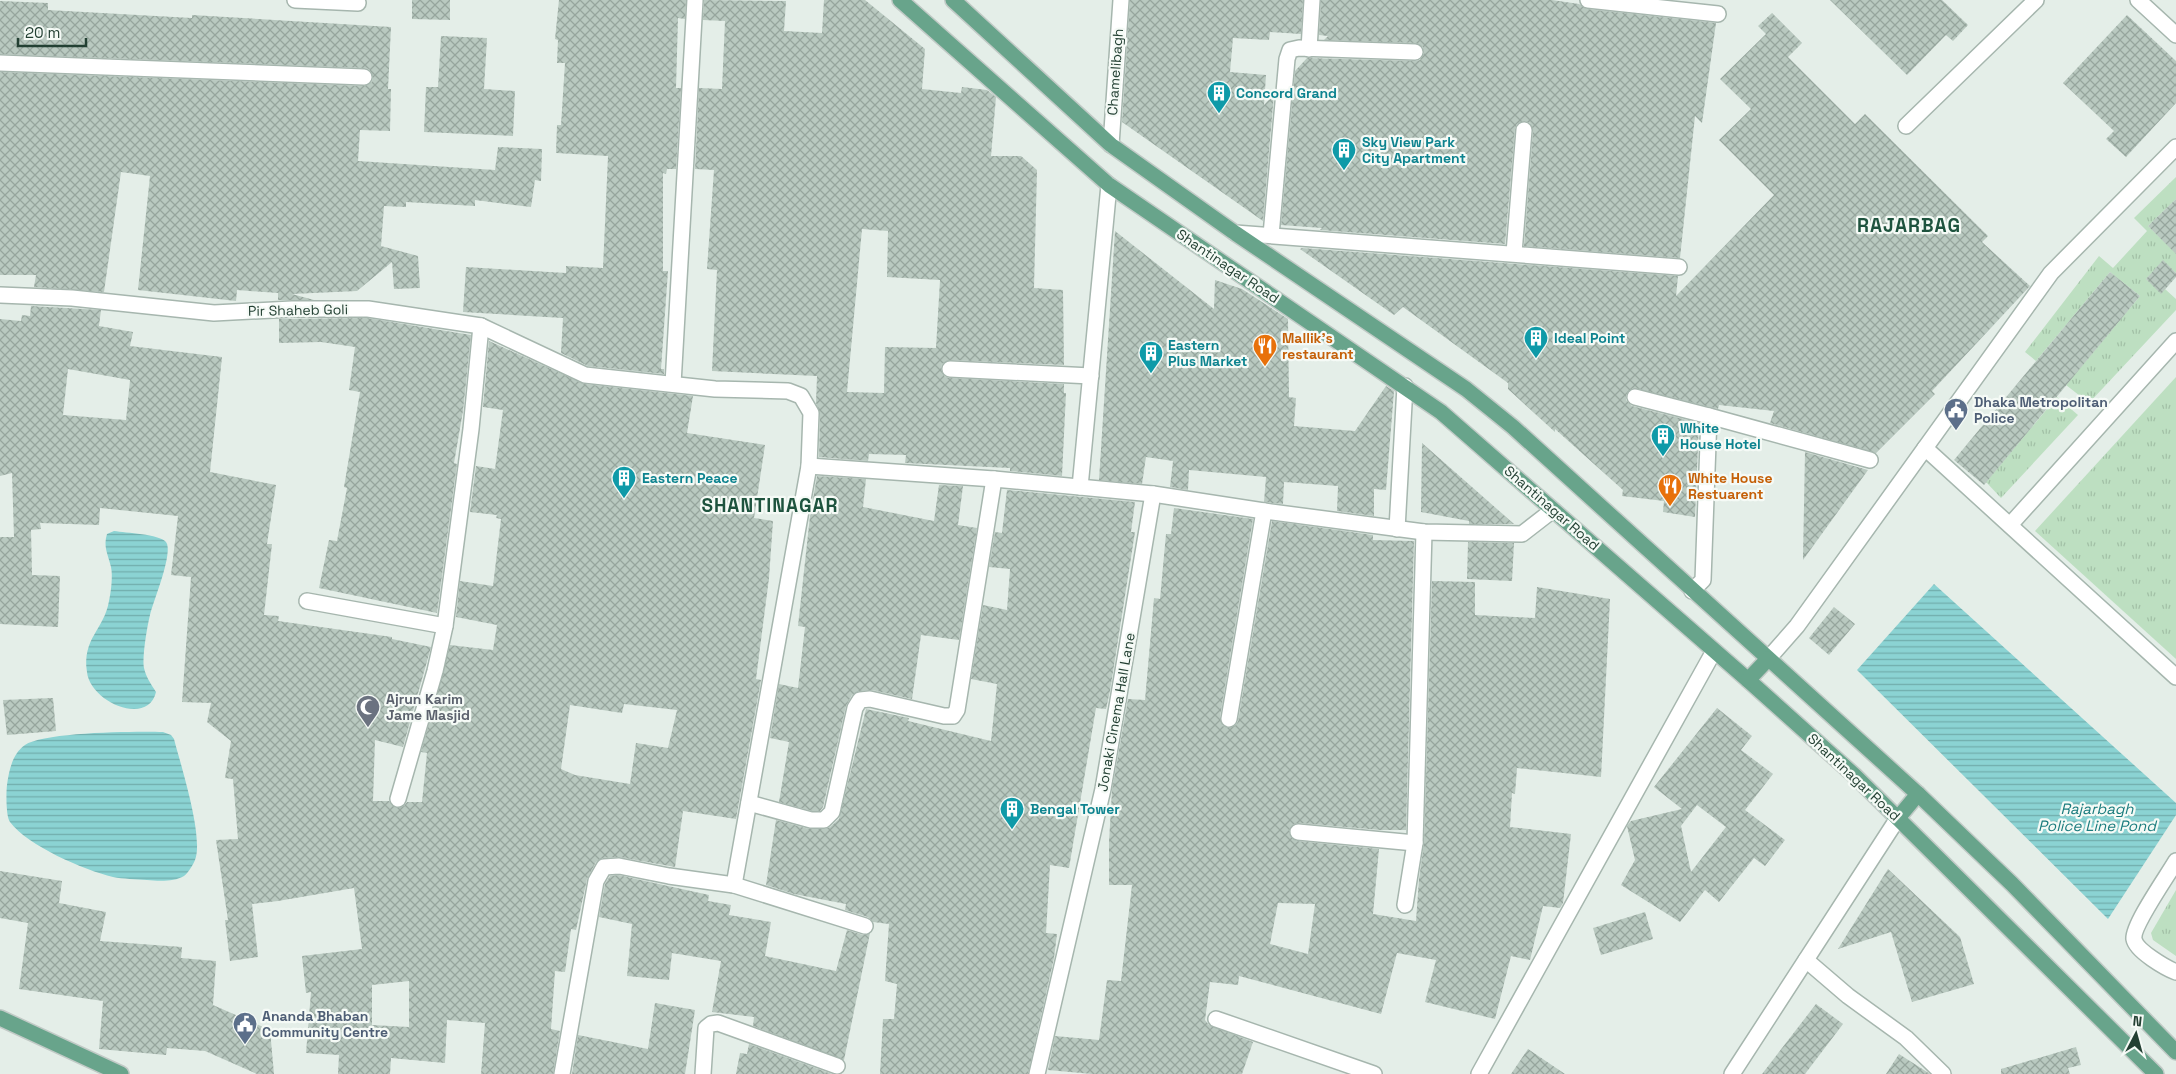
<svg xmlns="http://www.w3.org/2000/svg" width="2176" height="1074" viewBox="0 0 2176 1074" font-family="'Space Grotesk',sans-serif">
<defs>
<pattern id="grass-tufts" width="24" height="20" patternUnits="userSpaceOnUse" patternTransform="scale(1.25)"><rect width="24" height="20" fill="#bddfc1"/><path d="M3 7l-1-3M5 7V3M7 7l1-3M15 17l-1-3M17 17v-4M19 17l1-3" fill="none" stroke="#a2c0a6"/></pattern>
<pattern id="water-rules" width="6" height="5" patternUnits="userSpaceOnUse" patternTransform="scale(1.25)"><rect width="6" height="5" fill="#8bd3d3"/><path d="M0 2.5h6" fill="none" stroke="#71adac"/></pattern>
<pattern id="building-cross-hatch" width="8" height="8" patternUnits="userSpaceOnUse" patternTransform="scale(1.25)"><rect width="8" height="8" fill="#b9c9c0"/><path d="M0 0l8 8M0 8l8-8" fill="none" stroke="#96a59d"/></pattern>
</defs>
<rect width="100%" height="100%" fill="#e4eee8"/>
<g fill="url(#grass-tufts)">
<polygon points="2176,177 2176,199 2148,226 2176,253 2176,273 2163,261 2146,279 2161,292 2165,289 2176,299 2176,310 2089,403 2066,385 2140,296 2110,272 2036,361 2025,352 2099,256 2113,268 2147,231 2134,218"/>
<polygon points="2176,377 2176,659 2035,531"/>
<polygon points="2057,397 2078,415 2001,498 1986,482"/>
<polygon points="2176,890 2176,956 2153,940 2151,933"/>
</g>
<g fill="url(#water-rules)">
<path d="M114,531C126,533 159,534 166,542C174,552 153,602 150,615C147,627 142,657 144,668C146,677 151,684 156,692C148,727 90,702 87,672C82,638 104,630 109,601C111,592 113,576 111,567C108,554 103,547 107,534Z"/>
<polygon points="1934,584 2176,803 2176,815 2108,919 1857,670"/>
<path d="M163,732L171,735L174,739C181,766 204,837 195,860C193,865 188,873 184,876C174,882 158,881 147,880C136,879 123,879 113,877C84,870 28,846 10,822C6,817 6,793 7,785C9,771 12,754 25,745C43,732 138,731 163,732Z"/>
</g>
<g fill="url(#building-cross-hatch)" fill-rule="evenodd">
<polygon points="412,0 450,0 450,20 412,19"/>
<polygon points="559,0 686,0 685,19 678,18 676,88 681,88 676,169 667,169 666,174 663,173 663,271 668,271 661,369 664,369 664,374 588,366 561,353 563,318 463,312 466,267 566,273 566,266 603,268 608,156 556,153 557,125 561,125 565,63 557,63 558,40 555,39"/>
<path d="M704,0L786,1L784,31L822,33L824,0H865L925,49L922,89L961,93L962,87L987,90L996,97L991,156H1021L1037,170L1034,288L1063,290L1064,365L950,360L942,364L941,369L945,377L950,378L1064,384V393H1066L1062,476L1010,471V468L905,463L906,455L869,454L868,461L819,457L820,413L816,403L817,376L712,371L717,270L707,269L714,170L695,169L699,88L722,89L725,21L703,20ZM862,229L888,231L887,277L940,280L936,348L885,347L884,393L847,392Z"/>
<polygon points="1130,0 1303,0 1301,34 1270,32 1269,40 1233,38 1230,72 1266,75 1264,105 1274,94 1263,221 1122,122"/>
<polygon points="1321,0 1552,0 1579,4 1587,9 1716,23 1702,123 1695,116 1680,258 1524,246 1533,131 1530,123 1524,121 1517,124 1515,129 1505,244 1320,230 1322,228 1281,225 1295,71 1307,58 1415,61 1420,60 1424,53 1423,47 1415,43 1324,40 1328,36 1319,35"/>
<polygon points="1830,0 1942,0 1968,25 1953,41 1946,35 1907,75"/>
<polygon points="0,1 48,3 48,10 192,18 192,15 391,27 388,89 391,89 390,131 360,130 358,161 495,170 498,147 542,149 541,181 535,180 531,207 475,200 475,206 406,202 406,207 384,206 381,246 418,256 420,288 394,289 392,262 357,291 292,294 314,300 278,300 278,293 237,290 236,301 138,290 150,176 121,172 104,292 34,287 36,275 0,275 0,72 364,86 372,82 373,77 369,69 364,68 0,54"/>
<polygon points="1772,13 1802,43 1788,57 1855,124 1865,114 1988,236 1982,242 2030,286 1932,391 1935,394 1876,453 1770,423 1774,411 1719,405 1718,409 1633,388 1626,395 1626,400 1632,406 1699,423 1695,517 1663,512 1664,501 1622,496 1623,490 1555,429 1555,432 1508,389 1508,383 1403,307 1394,315 1300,249 1302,248 1678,276 1676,296 1774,195 1719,140 1751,109 1720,79 1766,34 1758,26"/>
<polygon points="2127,15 2176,61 2176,103 2126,157 2106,139 2114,131 2063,83"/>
<polygon points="441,36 487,38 484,89 515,91 513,136 424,132 426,87 438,87"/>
<polygon points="2176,199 2176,254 2148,226"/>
<polygon points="1115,231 1214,309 1215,280 1242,289 1288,319 1289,397 1296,398 1294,426 1355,431 1386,386 1394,391 1386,490 1374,489 1374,516 1337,511 1338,486 1284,482 1283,504 1264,502 1266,477 1189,470 1188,490 1170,487 1173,461 1146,457 1142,484 1099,480"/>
<polygon points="2163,260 2176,273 2176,277 2161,294 2146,279"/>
<polygon points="2110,272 2140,296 1984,485 1954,460"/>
<path d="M31,306L101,310L99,326L133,332L130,346L222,357L210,472L276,485L267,544H272L264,615L279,616L278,621L392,637V639L431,647L403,747L375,740L373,801H389L396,808L404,806L407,802H422L427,753L421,752L450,645L493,650L497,625L456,617L460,581L493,586L501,519L496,518L497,515L470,512L476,466L495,469L503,410L483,407L489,341L584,384L693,396L687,433L765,445L754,518L773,521L769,578L756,679L761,680L736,819L683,811L675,867L619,857L603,858L596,862L587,879L576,930L571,929L565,972L555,971L551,1029L560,1031L553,1074H481L485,1023L447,1020L445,1063L391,1058L390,1074H338L339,1055L306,1053L311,992L306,993L302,956L362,949L354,888L278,901L252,904L258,957L230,961L225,920H228L216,840L238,839L233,779L225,778L231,741L207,722L211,703L182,702L191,577L171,575L178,516L100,508L99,525L40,523L41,529L31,530L32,575L60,576L58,627L0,624V537H14L12,473L0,476V319L21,321L22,315L30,316ZM68,369L130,380L126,420L63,415ZM624,704L677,710L668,748L636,743L630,784L575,775L561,769L570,705L622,713ZM409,981V1027L372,1025V985Z"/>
<polygon points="367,318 471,335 463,411 454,463 457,464 437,613 319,588 329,540 337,541 347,488 344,487 360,392 349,390 355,347 321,342 279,343 279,319"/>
<polygon points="1422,443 1514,524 1469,524 1469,521 1421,512"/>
<polygon points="1805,452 1868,470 1803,560"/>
<polygon points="817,476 866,479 863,507 934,521 939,485 963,486 958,525 977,528 959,640 921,635 912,699 872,690 859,691 852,695 846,706 823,807 820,811 812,811 779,802 789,742 770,738 779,684 798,688 805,627 798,626 810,516"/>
<polygon points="1007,490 1135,502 1131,532 1135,532 1110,691 1106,709 1096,708 1069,868 1050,865 1046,933 1057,934 1054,958 1028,1074 880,1074 883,1019 894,1019 897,984 885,981 889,924 873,922 868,917 845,910 846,904 794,894 766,885 776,820 809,829 824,829 830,827 839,819 866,709 909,718 908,721 991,741 997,684 971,679 983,605 1007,610 1010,569 989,567 995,532 1002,533"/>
<path d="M1174,508L1253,519L1220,717L1223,726L1228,728L1236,725L1238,721L1272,521L1373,535V540L1414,541L1406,830H1380L1299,823L1294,824L1289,831L1290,836L1297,841L1379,849L1373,914L1416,921L1419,879L1424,843L1432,581L1475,582V615L1535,618L1537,587L1610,599L1601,777L1517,768L1515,794L1512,793L1510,827L1571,834L1563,903L1560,908L1543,906L1530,960L1511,956L1495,1019L1425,1002L1436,960L1397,953L1381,1014L1239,976L1238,985L1210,982L1205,1020L1209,1025L1253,1042L1242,1074H1092L1048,1070L1055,1036L1099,1040L1107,980L1121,981L1132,885H1109V842L1112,790L1128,699L1145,700L1154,598L1160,599L1166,534H1171ZM1278,903L1315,904L1308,954L1270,944Z"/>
<polygon points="1468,542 1514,543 1512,581 1467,579"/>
<polygon points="1834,607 1855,624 1829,655 1809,638"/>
<polygon points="53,698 56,731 7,735 3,700"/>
<path d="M1717,708L1752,736L1741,750L1773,774L1745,810L1785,840L1765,866L1754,858L1719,902L1705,890L1680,922L1621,885L1635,860L1627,826L1631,821L1682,809L1654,787ZM1697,805L1726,827L1691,872L1681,826Z"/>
<polygon points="1888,869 1960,937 1974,984 1912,1002 1891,932 1838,949"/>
<polygon points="0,871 62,881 59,903 106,912 100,941 182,947 181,958 216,961 213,1005 270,1030 274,1074 257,1074 205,1051 167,1048 166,1055 99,1049 103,1001 19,989 28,923 0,918"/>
<polygon points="618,875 709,895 708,901 731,905 729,915 771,922 765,956 836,971 847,930 863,935 870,933 844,1060 753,1026 754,1017 712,1012 721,961 672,953 669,980 627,976 632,924 599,917 605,884 610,876"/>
<polygon points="1645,912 1653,939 1601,955 1593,928"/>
<polygon points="655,1003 695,1010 685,1074 572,1074 578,1035 648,1049"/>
<polygon points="1816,1004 1843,1024 1805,1074 1762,1074"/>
<polygon points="749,1044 832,1074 736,1074 740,1053 747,1054"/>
<polygon points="2076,1047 2081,1065 2068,1068 2070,1074 2001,1074 2001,1069"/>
<polygon points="1528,1049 1565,1074 1511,1074"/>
<polygon points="1899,1054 1927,1072 1930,1074 1886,1074"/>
</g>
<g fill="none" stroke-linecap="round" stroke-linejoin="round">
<defs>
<g id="minor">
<polyline points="295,0 358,3"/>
<polyline points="1588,0 1718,14"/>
<polyline points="2138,0 2176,35"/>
<polyline points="1309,49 1312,0"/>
<polyline points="0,63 364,77"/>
<polyline points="1906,126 2036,0"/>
<polyline points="1111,145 1121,0"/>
<polyline points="1235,233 1679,267"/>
<polyline points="1271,235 1287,59 1290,50 1299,48 1415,52"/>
<polyline points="1514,253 1524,130"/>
<polyline points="0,295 72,298 214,313 292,309 368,309 481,326 585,375 715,389 788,391 801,396 811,413 809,466 734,885"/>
<polyline points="950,369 1091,376"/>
<polyline points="673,384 695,0"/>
<polyline points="1635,397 1709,416"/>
<polyline points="1925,448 2176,677"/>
<polyline points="809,466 994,479 1153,494 1264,511 1424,532 1522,534 1553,510"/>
<polyline points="1080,487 1109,185"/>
<polyline points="2010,525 2176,341"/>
<polyline points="1397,529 1405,386"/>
<polyline points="1692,591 1703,580 1709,416 1870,460"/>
<polyline points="307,601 445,626"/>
<polyline points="1768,659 1797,626 2051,273 2176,147"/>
<polyline points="1229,719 1264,511"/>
<polyline points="398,799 435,671 445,626 471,429 481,326"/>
<polyline points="749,803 811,820 824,820 832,812 855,708 860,700 870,699 944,716 953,716 957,710 994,479"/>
<polyline points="1298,832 1415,843"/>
<path d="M2176,861C2168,875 2132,926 2134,939C2136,951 2166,968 2176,972"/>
<polyline points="1405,905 1415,843 1424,532"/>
<polyline points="1806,960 1848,996 1906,1038 1943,1074"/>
<polyline points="1216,1019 1374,1074"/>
<polyline points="562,1074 596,881 604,867 619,866 669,876 734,885 865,926"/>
<polyline points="703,1074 706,1028 711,1024 718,1023 837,1066"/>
<polyline points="1037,1074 1103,789 1153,494"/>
<polyline points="1479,1074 1714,651"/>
<polyline points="1732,1074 1898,818"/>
</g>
<g id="major">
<polyline points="900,0 1109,185 1441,412 1748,680 1854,775 2156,1074"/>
<polyline points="953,0 1111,145 1235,233 1466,389 1513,427 1918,794 2012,884 2176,1052"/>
<polyline points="1748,680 1768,659"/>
<polyline points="1898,818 1918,794"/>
<polyline points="0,1018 121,1074"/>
</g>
</defs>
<use href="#minor" stroke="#a6b6ae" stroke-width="18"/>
<use href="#major" stroke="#c1cac6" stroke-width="18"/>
<use href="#minor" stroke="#fff" stroke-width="15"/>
<use href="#major" stroke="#68a48b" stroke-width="15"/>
</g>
<defs>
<symbol id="building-pin" viewBox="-11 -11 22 30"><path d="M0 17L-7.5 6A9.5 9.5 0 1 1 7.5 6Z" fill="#0f9aa8" stroke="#f5faf6"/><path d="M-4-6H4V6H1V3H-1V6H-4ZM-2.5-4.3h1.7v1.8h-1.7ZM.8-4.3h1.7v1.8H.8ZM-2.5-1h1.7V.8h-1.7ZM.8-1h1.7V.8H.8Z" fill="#fff"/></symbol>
<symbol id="restaurant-pin" viewBox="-11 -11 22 30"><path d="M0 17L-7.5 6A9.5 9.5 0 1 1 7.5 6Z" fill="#e8710a" stroke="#f5faf6"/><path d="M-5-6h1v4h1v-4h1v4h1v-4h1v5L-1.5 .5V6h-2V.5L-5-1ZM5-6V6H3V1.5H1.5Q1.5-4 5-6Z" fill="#fff"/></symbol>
<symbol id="civic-pin" viewBox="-11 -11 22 30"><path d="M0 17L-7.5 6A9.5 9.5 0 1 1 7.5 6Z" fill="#5c6f8a" stroke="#f5faf6"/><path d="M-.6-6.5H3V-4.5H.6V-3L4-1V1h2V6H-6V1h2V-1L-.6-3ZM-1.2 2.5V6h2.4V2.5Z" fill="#fff"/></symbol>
<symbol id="mosque-pin" viewBox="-11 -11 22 30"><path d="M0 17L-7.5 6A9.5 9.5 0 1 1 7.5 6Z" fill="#6b7280" stroke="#f5faf6"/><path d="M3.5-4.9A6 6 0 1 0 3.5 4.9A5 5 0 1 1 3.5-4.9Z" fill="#fff"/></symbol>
</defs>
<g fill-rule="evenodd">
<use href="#building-pin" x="1205" y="79" width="28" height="38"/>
<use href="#building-pin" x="1330" y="136" width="28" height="38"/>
<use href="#building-pin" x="1522" y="324" width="28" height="38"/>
<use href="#restaurant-pin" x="1251" y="332" width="28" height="38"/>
<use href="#building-pin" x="1137" y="339" width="28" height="38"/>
<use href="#civic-pin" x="1942" y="396" width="28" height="38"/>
<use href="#building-pin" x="1649" y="422" width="28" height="38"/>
<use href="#building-pin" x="610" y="464" width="28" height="38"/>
<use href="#restaurant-pin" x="1656" y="472" width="28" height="38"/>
<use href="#mosque-pin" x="354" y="693" width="28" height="38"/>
<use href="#building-pin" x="998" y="795" width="28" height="38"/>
<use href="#civic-pin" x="231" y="1010" width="28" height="38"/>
</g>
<g text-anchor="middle" stroke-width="4.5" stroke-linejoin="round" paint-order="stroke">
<g font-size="14" fill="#234033" stroke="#f5faf6">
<text transform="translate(1115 72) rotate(-86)" y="5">Chamelibagh</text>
<text transform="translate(1228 266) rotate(34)" y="5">Shantinagar Road</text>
<text transform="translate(298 310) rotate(-1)" y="5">Pir Shaheb Goli</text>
<text transform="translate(1552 508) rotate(41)" y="5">Shantinagar Road</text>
<text transform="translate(1116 712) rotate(-80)" y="5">Jonaki Cinema Hall Lane</text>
<text transform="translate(1854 777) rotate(43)" y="5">Shantinagar Road</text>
</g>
<g font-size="14" font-weight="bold" fill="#0d838f" stroke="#f5faf6" text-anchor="start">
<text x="1236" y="98">Concord Grand</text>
<text x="1362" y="147">Sky View Park<tspan x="1362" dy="16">City Apartment</tspan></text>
<text x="1554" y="343">Ideal Point</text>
<text x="1168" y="350">Eastern<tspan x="1168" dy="16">Plus Market</tspan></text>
<text x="1680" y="433">White<tspan x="1680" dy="16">House Hotel</tspan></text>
<text x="642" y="483">Eastern Peace</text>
<text x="1030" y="814">Bengal Tower</text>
</g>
<g font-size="14" font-weight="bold" fill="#c56008" stroke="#f5faf6" text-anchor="start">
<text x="1282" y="343">Mallik's<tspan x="1282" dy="16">restaurant</tspan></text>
<text x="1688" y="483">White House<tspan x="1688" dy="16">Restuarent</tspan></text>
</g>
<g font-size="14" font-weight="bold" fill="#4e5e75" stroke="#f5faf6" text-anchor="start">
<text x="1974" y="407">Dhaka Metropolitan<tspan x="1974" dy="16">Police</tspan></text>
<text x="262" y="1021">Ananda Bhaban<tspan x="262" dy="16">Community Centre</tspan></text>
</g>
<g font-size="14" font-weight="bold" fill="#5b616d" stroke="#f5faf6" text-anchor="start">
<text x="386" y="704">Ajrun Karim<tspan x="386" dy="16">Jame Masjid</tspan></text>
</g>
<g font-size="15" font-style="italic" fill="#1b7c7e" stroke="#f5faf6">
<text x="2097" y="814">Rajarbagh<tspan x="2097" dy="17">Police Line Pond</tspan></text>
</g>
<g font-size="19" font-weight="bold" letter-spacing="1" fill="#1e533e" stroke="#f5faf6">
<text x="1909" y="232">RAJARBAG</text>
<text x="770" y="512">SHANTINAGAR</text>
</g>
</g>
<g transform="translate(2136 1034) rotate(6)" stroke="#f5faf6" stroke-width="4" paint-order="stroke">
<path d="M0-4L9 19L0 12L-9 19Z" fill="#234033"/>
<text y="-8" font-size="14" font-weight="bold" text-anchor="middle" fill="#234033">N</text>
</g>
<path d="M18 38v8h68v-8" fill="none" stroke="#234033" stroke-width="2.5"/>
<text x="25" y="38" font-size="15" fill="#234033" stroke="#f5faf6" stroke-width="4" paint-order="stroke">20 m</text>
</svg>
